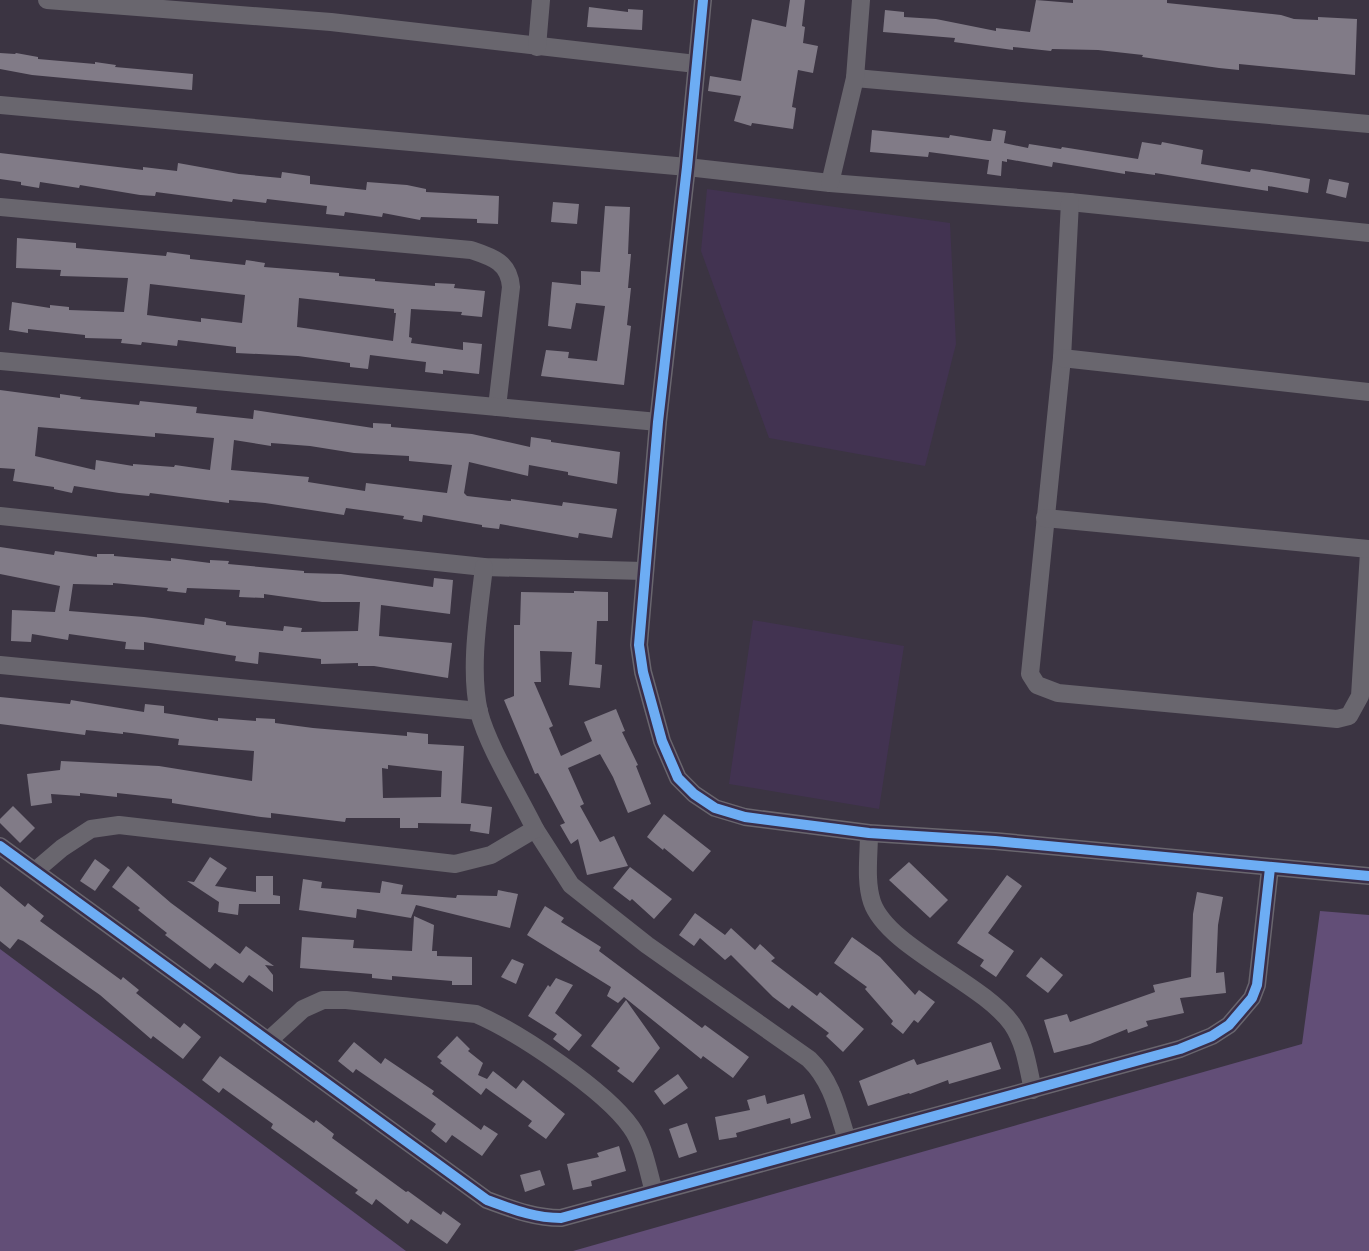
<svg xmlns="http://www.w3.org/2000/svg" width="1369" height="1251" viewBox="0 0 1369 1251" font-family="'Fira Sans',sans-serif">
<rect width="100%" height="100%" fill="#3b3442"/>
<g fill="#423351">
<polygon points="707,189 950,223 956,344 925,466 769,438 701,251"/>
<polygon points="753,620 904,646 879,809 729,784"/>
</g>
<g fill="#624e77">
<polygon points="1320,911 1369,915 1369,1251 573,1251 1302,1044"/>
<polygon points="0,949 406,1251 0,1251"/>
</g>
<g fill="#817b87" fill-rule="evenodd">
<polygon points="790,0 805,0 802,26 805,27 803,43 818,46 813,73 798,70 792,107 796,108 793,129 752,123 751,126 734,121 741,96 708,91 710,76 741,81 752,19 786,27"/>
<polygon points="1036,0 1073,3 1073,0 1167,0 1167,3 1281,15 1294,19 1318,20 1318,17 1357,19 1355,75 1239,64 1239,70 1219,68 1142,57 1143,55 1098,50 1052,49 1051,51 1013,47 1013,50 954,42 955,38 883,32 885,10 904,12 904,17 936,19 996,31 996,28 1030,32"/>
<polygon points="589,7 628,12 628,9 643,10 642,30 587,27"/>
<polygon points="0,53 15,54 16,53 38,57 38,59 95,64 95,62 116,65 115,67 193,74 192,90 32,75 0,69"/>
<polygon points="993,129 1006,131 1004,143 1028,148 1029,144 1061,149 1062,147 1138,159 1142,142 1161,145 1162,142 1203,150 1201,164 1250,172 1251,169 1260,170 1310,179 1308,193 1268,186 1268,191 1155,173 1155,175 1125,171 1125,174 1053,162 1052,167 1007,159 1007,162 1002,161 1001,176 987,174 989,160 929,152 928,157 870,152 872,130 949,138 950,135 988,141 991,141"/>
<polygon points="0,153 143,170 143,167 177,171 178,163 239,174 281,178 282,172 310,176 310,184 366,190 367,182 407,185 426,189 426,192 499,196 498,224 477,223 477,219 421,217 420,220 383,213 382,217 345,212 344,216 326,214 327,206 267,199 266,203 233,199 232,202 156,192 155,196 140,195 80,185 79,188 40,182 39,188 21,185 21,182 0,179"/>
<polygon points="1329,179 1349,183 1346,198 1326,193"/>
<polygon points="553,202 579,204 577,224 551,222"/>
<polygon points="605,206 630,207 628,254 631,254 628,288 631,288 627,325 631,326 624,385 541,376 546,350 569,352 568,358 597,361 605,306 576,303 571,329 548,326 552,282 581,285 581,271 600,272"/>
<path d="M17,238L76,243V248L166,256L167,252L190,255V259L245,265L246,260L265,263L264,267L339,273V276L375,279V281L435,286V283L455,284L454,288L485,291L482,317L461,315L462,312L411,309L409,337L412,338L411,343L463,350V342L482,344L479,374L443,370V374L425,372L426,362L370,355L368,369L350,367V363L298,356L236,353V347L178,340L177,346L142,342L141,345L121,343L122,339L85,338V335L28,329V333L9,330L12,302L50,308V305L69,307V310L124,312L128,278L60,276L61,270L16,268ZM150,284L245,295L242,323L201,318V322L147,315ZM299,298L394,309V313H396L393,341L297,327Z"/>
<path d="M0,390L60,398V394L81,397L80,399L139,405L140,401L197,407L196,413L253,419L254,410L373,428V423L391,424V427L472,434L530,447L531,437L551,440V442L620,452L617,484L568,475V472L529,465L528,476L469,462L464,493L467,496L511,501V499L562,506L563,502L617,509L612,538L579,533L578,538L500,524L499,529L482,527V525L423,515L422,522L403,519L404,516L346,508L344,515L265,503L229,500V503L150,493L149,496L119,493L74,486L72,493L54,489V487L13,481L15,469L0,468ZM38,427L155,437V433L214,438L210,470L175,465L174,467L133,464V466L96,460L95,470L35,456ZM234,440L271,446V443L310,446L354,453L409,456V461L452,465L447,493L366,483L365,491L308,482L309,477L231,470Z"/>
<path d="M0,547L54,555L55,551L97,557V554H114V556L171,561V558L210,563V560L229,561L228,564L304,571V573L341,574L433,587L434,578L453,580L450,614L381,605L379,636L452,643L448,678L374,666H358V663L321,664V659L259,652L258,664L235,661L236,656L144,642V650L125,649L126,642L69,634L68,640L32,634L31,642L11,641L12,610L55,612L60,586L0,574ZM113,583L168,588L167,591L186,593L187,588L240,590L239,597L264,598V594L322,602H360L358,631L301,632L302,628L284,626L283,631L226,625V622L205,618L204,625L144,617L69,611L73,584L113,585Z"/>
<polygon points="574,591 608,592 608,621 597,621 595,664 602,665 600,688 569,685 572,652 540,651 541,682 534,682 553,726 549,728 561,756 592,741 584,722 616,709 625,731 622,732 638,765 636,766 651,804 628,813 613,777 600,754 568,768 584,804 580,806 600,842 614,836 628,866 587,875 578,839 571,844 560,825 565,823 538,773 535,774 504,700 514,696 514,625 520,625 521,592 574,593"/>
<path d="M0,697L70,704L71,700L144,712L145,704L164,706V713L218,721V718L256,721V718L275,719V723L313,728L407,736V732L428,734V744L464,746L461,803L492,807L489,834L470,831L471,824L418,823V828H400V818H346L345,822L271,813V818L261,817L172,803V799L117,793V797L80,793V796L51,794L52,803L31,806L27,774L60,770L61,761L159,766L252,781L254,751L178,745L179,739L123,732V734L86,730L85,735L0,724ZM388,765L442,771L441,797L383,798L382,768L388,769Z"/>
<polygon points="13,806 35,828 20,843 0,823 0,819"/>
<polygon points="664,814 711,851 693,872 664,848 663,850 647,837"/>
<polygon points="210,857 227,868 215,886 256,892 256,876 273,876 273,895 280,896 280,904 239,904 238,915 218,912 219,902 187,881 194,882"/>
<polygon points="95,859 110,870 95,891 80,881"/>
<polygon points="909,862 948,900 930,918 889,880"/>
<polygon points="128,866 171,903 240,954 246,946 274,966 265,965 273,975 273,992 249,975 243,983 215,963 210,969 165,935 167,933 138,910 140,908 112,887"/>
<polygon points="630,867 672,899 654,919 632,899 630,901 613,888"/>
<polygon points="1007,875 1022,886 988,933 1014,951 996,977 980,966 984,960 957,943"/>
<polygon points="303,879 322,882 321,888 380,893 382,881 403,885 401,894 456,898 457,895 497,896 498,890 518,894 510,928 416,905 411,918 357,909 356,918 299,910"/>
<polygon points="0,886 25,907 28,903 44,916 40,921 121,980 123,977 139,990 136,993 180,1028 184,1023 201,1037 183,1059 153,1036 151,1039 100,995 23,941 18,939 10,949 0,941"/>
<polygon points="1197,892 1223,897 1218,925 1216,973 1224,972 1226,993 1180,998 1184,1013 1146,1021 1148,1026 1128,1033 1127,1029 1090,1044 1054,1053 1044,1020 1067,1014 1070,1022 1155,992 1153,985 1191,977 1193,914"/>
<polygon points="545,906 564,918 561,922 601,947 599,951 702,1028 705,1025 749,1057 733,1078 703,1056 701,1059 624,997 618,1003 607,996 611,987 527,935"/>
<polygon points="695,913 725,935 731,928 755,950 760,944 775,958 771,961 817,996 820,992 864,1029 843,1052 826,1036 829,1033 792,1005 789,1009 773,997 731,955 725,960 700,938 694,946 679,935"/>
<polygon points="414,916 434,925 432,951 437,951 437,956 472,957 472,985 452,985 452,981 392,976 392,980 372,978 372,974 300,968 302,937 354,940 353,948 412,951"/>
<polygon points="852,937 880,957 915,995 919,990 935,1002 918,1023 914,1020 903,1034 891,1024 893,1021 865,989 867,987 834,963"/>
<polygon points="1041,957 1063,975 1048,993 1026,976"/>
<polygon points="512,959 524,964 516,984 501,977"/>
<polygon points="556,978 573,985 555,1013 582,1035 569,1051 553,1039 557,1034 528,1016 548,985 550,987"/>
<polygon points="626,1000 660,1048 633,1083 617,1071 620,1068 591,1046"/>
<polygon points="457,1036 470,1049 468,1051 483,1063 478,1075 487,1079 493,1071 516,1089 523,1080 565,1114 546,1139 528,1126 532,1121 486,1088 481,1095 440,1063 442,1061 437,1057"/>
<polygon points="354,1042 381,1064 385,1058 434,1091 432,1094 481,1130 484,1125 498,1134 482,1156 452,1135 446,1143 431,1131 436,1124 356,1069 353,1073 338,1061"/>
<polygon points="991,1042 1001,1069 949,1084 948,1080 910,1094 909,1093 868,1106 859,1081 914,1059 917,1065"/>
<polygon points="220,1056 314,1123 316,1120 334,1134 332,1138 406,1192 408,1191 441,1215 443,1211 461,1224 447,1244 411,1219 408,1224 376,1199 372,1205 355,1193 358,1190 271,1128 273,1124 223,1088 219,1093 202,1080"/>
<polygon points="678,1074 688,1088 664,1105 654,1091"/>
<polygon points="804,1094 811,1118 791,1124 790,1118 736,1133 737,1137 719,1140 715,1117 750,1110 747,1100 765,1095 767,1104"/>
<polygon points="687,1123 697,1152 679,1158 669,1129"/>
<polygon points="619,1146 626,1171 591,1181 592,1186 573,1190 567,1164 599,1157 597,1153"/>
<polygon points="540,1170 545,1185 525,1192 520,1175"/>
</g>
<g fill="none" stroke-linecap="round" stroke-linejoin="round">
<g stroke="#69666e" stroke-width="18">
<polyline points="47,0 331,22 696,64"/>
<polyline points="703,0 687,167 658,422 639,645 643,672 662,741 678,778 694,794 715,808 745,817 869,833 995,841 1369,876"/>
<polyline points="537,47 541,0"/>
<polyline points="855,78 1369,124"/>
<polyline points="0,105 687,167 830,183 1070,202 1369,233"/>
<polyline points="830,183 855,78 861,0"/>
<polyline points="1070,202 1062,358 1030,674 1037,685 1058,693 1337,719 1349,716 1360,696 1369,552"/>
<path d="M0,207L471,250C492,257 509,262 511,287L497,407"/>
<polyline points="1062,358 1369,392"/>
<polyline points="0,361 658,422"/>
<polyline points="0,516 484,567 644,571"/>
<polyline points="1045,518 1369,549"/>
<polyline points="0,665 479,711"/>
<path d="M535,829L571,885L647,945L809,1059C832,1081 838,1111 847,1140"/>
<path d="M869,833C869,855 865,881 872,902C887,947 983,983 1012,1024C1025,1043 1028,1068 1033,1090"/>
<path d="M0,846L487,1200C512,1209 534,1218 561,1218L1180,1049L1212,1036L1229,1025L1252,998L1257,985L1270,868"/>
<path d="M35,871L62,848L91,829L119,825L455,864L491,855L535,829C519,796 488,747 479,712C469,668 479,611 484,567"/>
<path d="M268,1041L303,1009L323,1000H346L476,1014C518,1032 605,1090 631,1127C644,1145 648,1171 654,1192"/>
</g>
<defs>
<g id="cycleway">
<polyline points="703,0 687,167 658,422 639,645 643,672 662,741 678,778 694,794 715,808 745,817 869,833 995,841 1369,876"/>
<path d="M0,846L487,1200C512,1209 534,1218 561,1218L1180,1049L1212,1036L1229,1025L1252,998L1257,985L1270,868"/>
</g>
</defs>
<use href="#cycleway" stroke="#3a2e48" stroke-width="15"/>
<use href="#cycleway" stroke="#6dadf4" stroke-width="10"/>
</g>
</svg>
